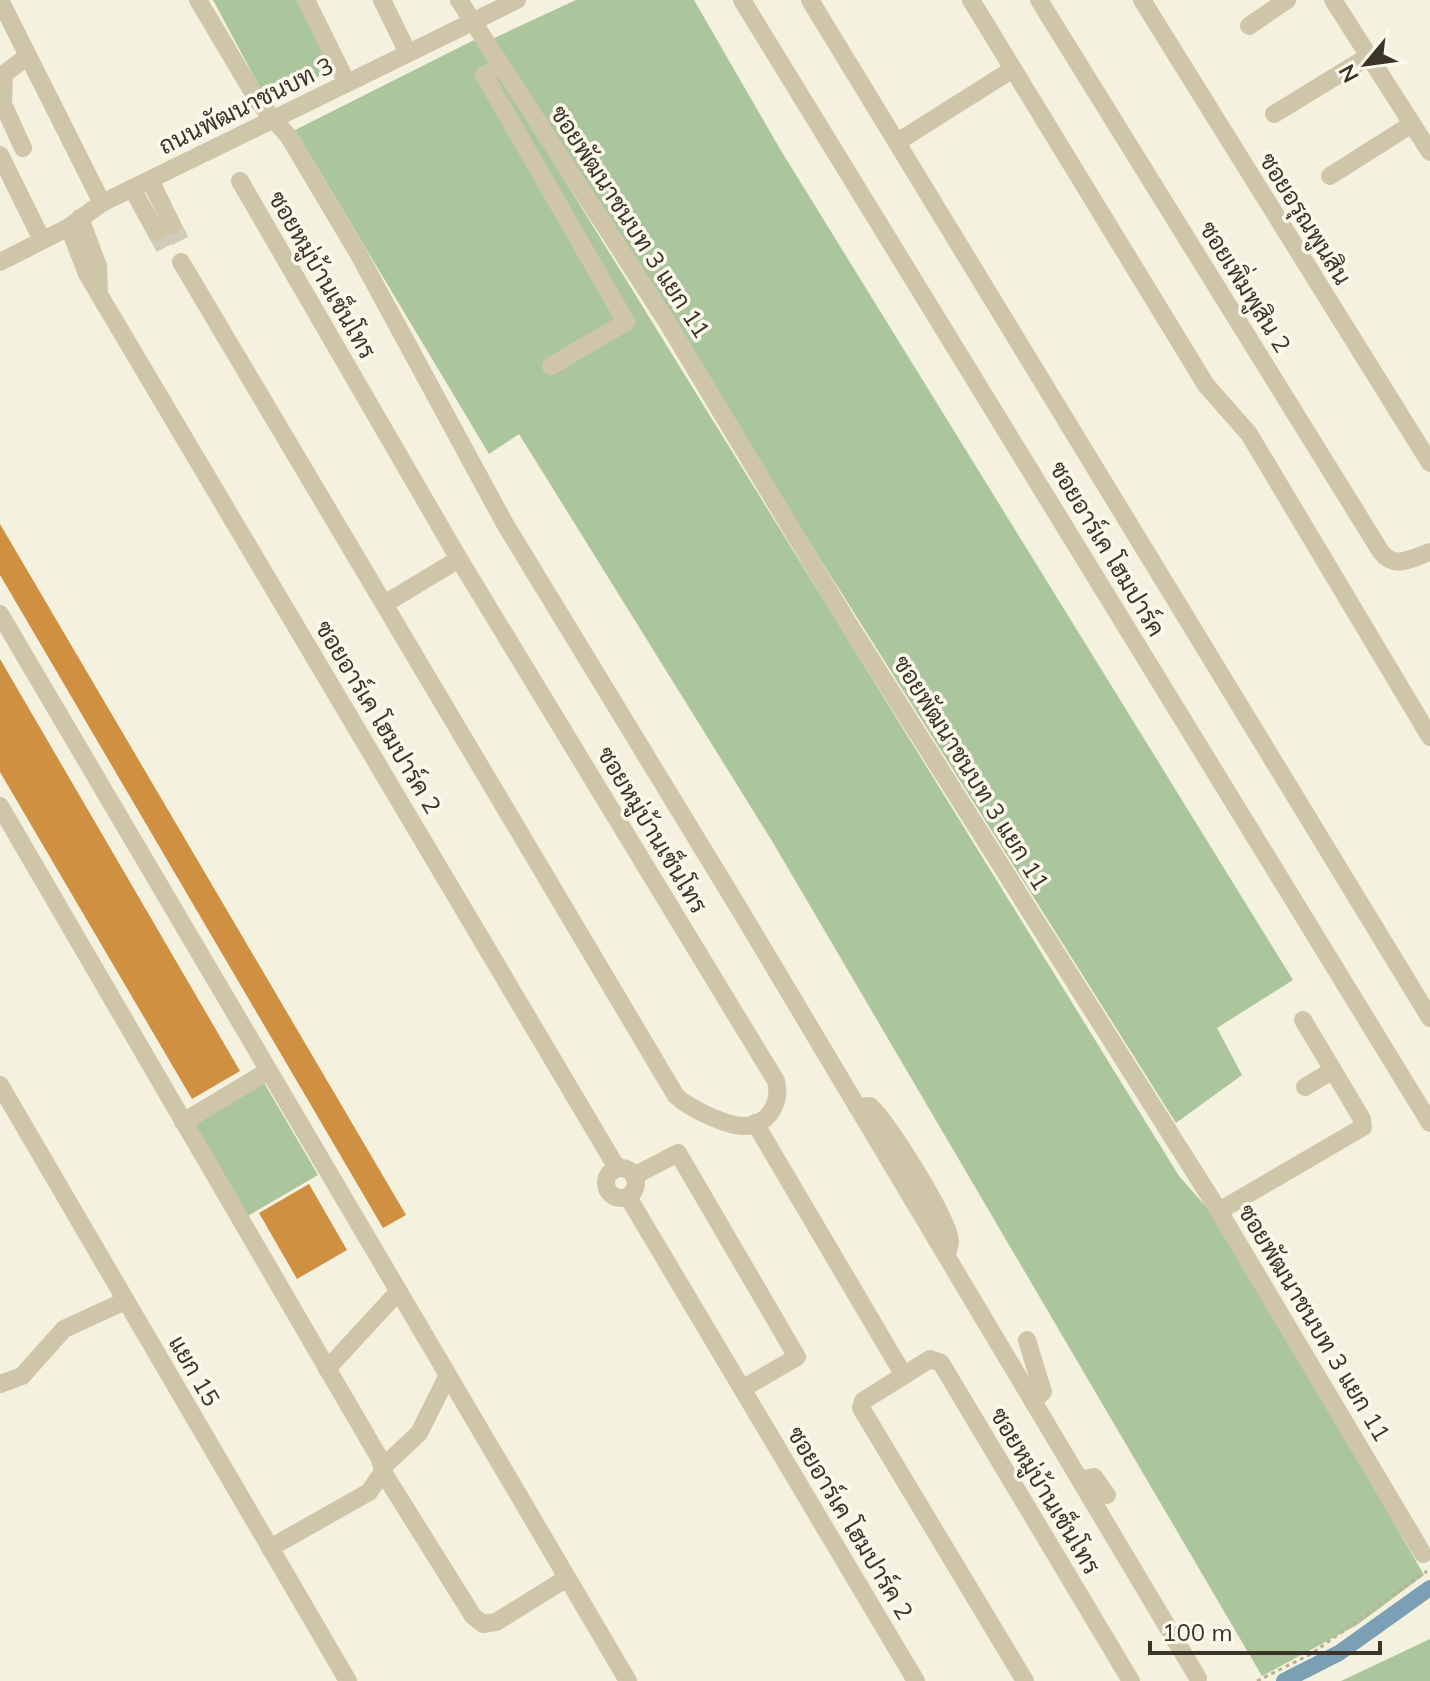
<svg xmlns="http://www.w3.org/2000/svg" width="1430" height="1681" viewBox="0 0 1430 1681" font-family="Mulish,Sarabun,sans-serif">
<rect width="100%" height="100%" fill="#f5f1df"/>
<g fill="#abc69d">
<polygon points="213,0 299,0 330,62 327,72 283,97 266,99"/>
<polygon points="576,0 694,0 780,149 1293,980 1217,1028 1242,1075 1176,1123 492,39"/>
<polygon points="474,40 506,85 1179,1176 1224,1227 1424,1575 1357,1625 1262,1676 772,841 519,434 489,454 295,130"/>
<polygon points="263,1081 318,1175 246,1217 192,1123"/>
<polygon points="1430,1639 1430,1681 1341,1681"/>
</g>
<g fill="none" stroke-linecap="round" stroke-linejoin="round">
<polyline stroke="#7ba0b5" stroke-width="16" points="1284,1681 1339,1653 1430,1588"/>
</g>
<g fill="#d09042">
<polygon points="0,524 406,1215 383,1228 0,575"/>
<polygon points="0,659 240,1071 192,1099 0,772"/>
<polygon points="309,1184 347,1250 297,1279 259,1213"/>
</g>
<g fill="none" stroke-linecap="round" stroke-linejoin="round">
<g stroke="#d0cbbb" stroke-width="18" stroke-dasharray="18 9" stroke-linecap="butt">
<polyline points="172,225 183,246"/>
<polyline points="156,232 168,254"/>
</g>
<polyline stroke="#bbb093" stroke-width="3" stroke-dasharray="4 4" stroke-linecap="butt" points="1257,1681 1311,1654 1427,1571"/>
<g stroke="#cfc6a9" stroke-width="18">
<polyline points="0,0 102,203"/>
<polyline points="198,0 258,101 289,137 358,253 505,524 743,915 1198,1678"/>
<polyline points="306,0 347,83"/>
<polyline points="382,0 408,53"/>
<polyline points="459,0 667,322 848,623 1219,1211 1423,1554"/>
<polyline points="742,0 1430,1123"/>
<polyline points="810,0 1430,1018"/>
<polyline points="971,0 1206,385 1249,434 1430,737"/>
<path d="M1039,0L1381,552C1395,570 1412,558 1430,552"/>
<polyline points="1142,0 1430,463"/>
<polyline points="1333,0 1430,152"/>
<polyline points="1249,26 1287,0"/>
<polyline points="501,66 484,75 626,322 551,366"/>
<polyline points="1274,114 1369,56"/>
<polyline points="899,141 1013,69"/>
<polyline points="23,148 3,104 4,74 28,56"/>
<polyline points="0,155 42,240"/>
<polyline points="1330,176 1412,124"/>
<polyline points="150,180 172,225"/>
<polyline points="132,188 156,232"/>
<polyline points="80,218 98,266 99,290"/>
<polyline points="69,227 87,274 617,1168"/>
<polyline points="0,262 69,227 102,203 517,0"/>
<path d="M181,262L676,1096C689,1108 728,1127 745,1126C770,1125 781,1101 776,1081L459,559L240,181"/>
<polyline points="386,603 459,559"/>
<polyline points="0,614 628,1681"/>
<polyline points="0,806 380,1459 383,1472 369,1492 270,1548"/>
<polyline points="0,1085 348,1681"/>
<polyline points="1305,1087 1333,1070"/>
<path d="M857,1107L870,1106C888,1123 948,1217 950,1241C950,1243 948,1251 947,1253"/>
<polyline points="183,1122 268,1071"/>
<polyline points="755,1123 903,1374"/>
<circle cx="621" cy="1183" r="15"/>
<polyline points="634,1176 678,1153 797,1357 742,1389"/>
<polyline points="628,1197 916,1681"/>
<polyline points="1219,1211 1363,1127 1362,1119 1303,1020"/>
<polyline points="1027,1340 1043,1392 1033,1402"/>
<polyline points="327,1369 398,1292"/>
<polyline points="0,1384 22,1376 64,1329 125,1301"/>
<polyline points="382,1468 419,1433 448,1375"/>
<polyline points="383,1472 473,1616 483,1624 496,1622 567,1578"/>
<polyline points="1080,1480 1094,1477 1107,1495"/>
<polyline points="1025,1681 861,1408 863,1401 930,1359 941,1363 1131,1681"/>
</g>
</g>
<g text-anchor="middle" stroke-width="7" stroke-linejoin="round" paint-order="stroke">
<g font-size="24" fill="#3b3529" stroke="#fcf9ec">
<text transform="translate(246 106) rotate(-26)" y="8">ถนนพัฒนาชนบท 3</text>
<text transform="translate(1305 219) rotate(58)" y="8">ซอยอรุณพูนสิน</text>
<text transform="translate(630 222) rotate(57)" y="8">ซอยพัฒนาชนบท 3 แยก 11</text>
<text transform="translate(322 275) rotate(60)" y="8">ซอยหมู่บ้านเซ็นโทร</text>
<text transform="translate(1245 287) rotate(58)" y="8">ซอยเพิ่มพูสิน 2</text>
<text transform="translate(1107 549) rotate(59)" y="8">ซอยอาร์เค โฮมปาร์ค</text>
<text transform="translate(378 717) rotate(59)" y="8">ซอยอาร์เค โฮมปาร์ค 2</text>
<text transform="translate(971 773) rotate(58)" y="8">ซอยพัฒนาชนบท 3 แยก 11</text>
<text transform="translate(652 830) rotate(59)" y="8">ซอยหมู่บ้านเซ็นโทร</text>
<text transform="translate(1314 1323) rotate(59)" y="8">ซอยพัฒนาชนบท 3 แยก 11</text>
<text transform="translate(194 1371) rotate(60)" y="8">แยก 15</text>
<text transform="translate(1045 1491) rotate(59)" y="8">ซอยหมู่บ้านเซ็นโทร</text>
<text transform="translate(850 1523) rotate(59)" y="8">ซอยอาร์เค โฮมปาร์ค 2</text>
</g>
</g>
<g transform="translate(1366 64) rotate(241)" stroke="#fcf9ec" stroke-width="6" paint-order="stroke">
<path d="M0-6L14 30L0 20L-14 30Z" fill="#3b3529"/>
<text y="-12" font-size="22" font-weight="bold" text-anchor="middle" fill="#3b3529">N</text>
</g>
<path d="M1150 1641v12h230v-12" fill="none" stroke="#3b3529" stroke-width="4"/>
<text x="1162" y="1641" font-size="24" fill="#3b3529" stroke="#fcf9ec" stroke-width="6" paint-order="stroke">100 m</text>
</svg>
